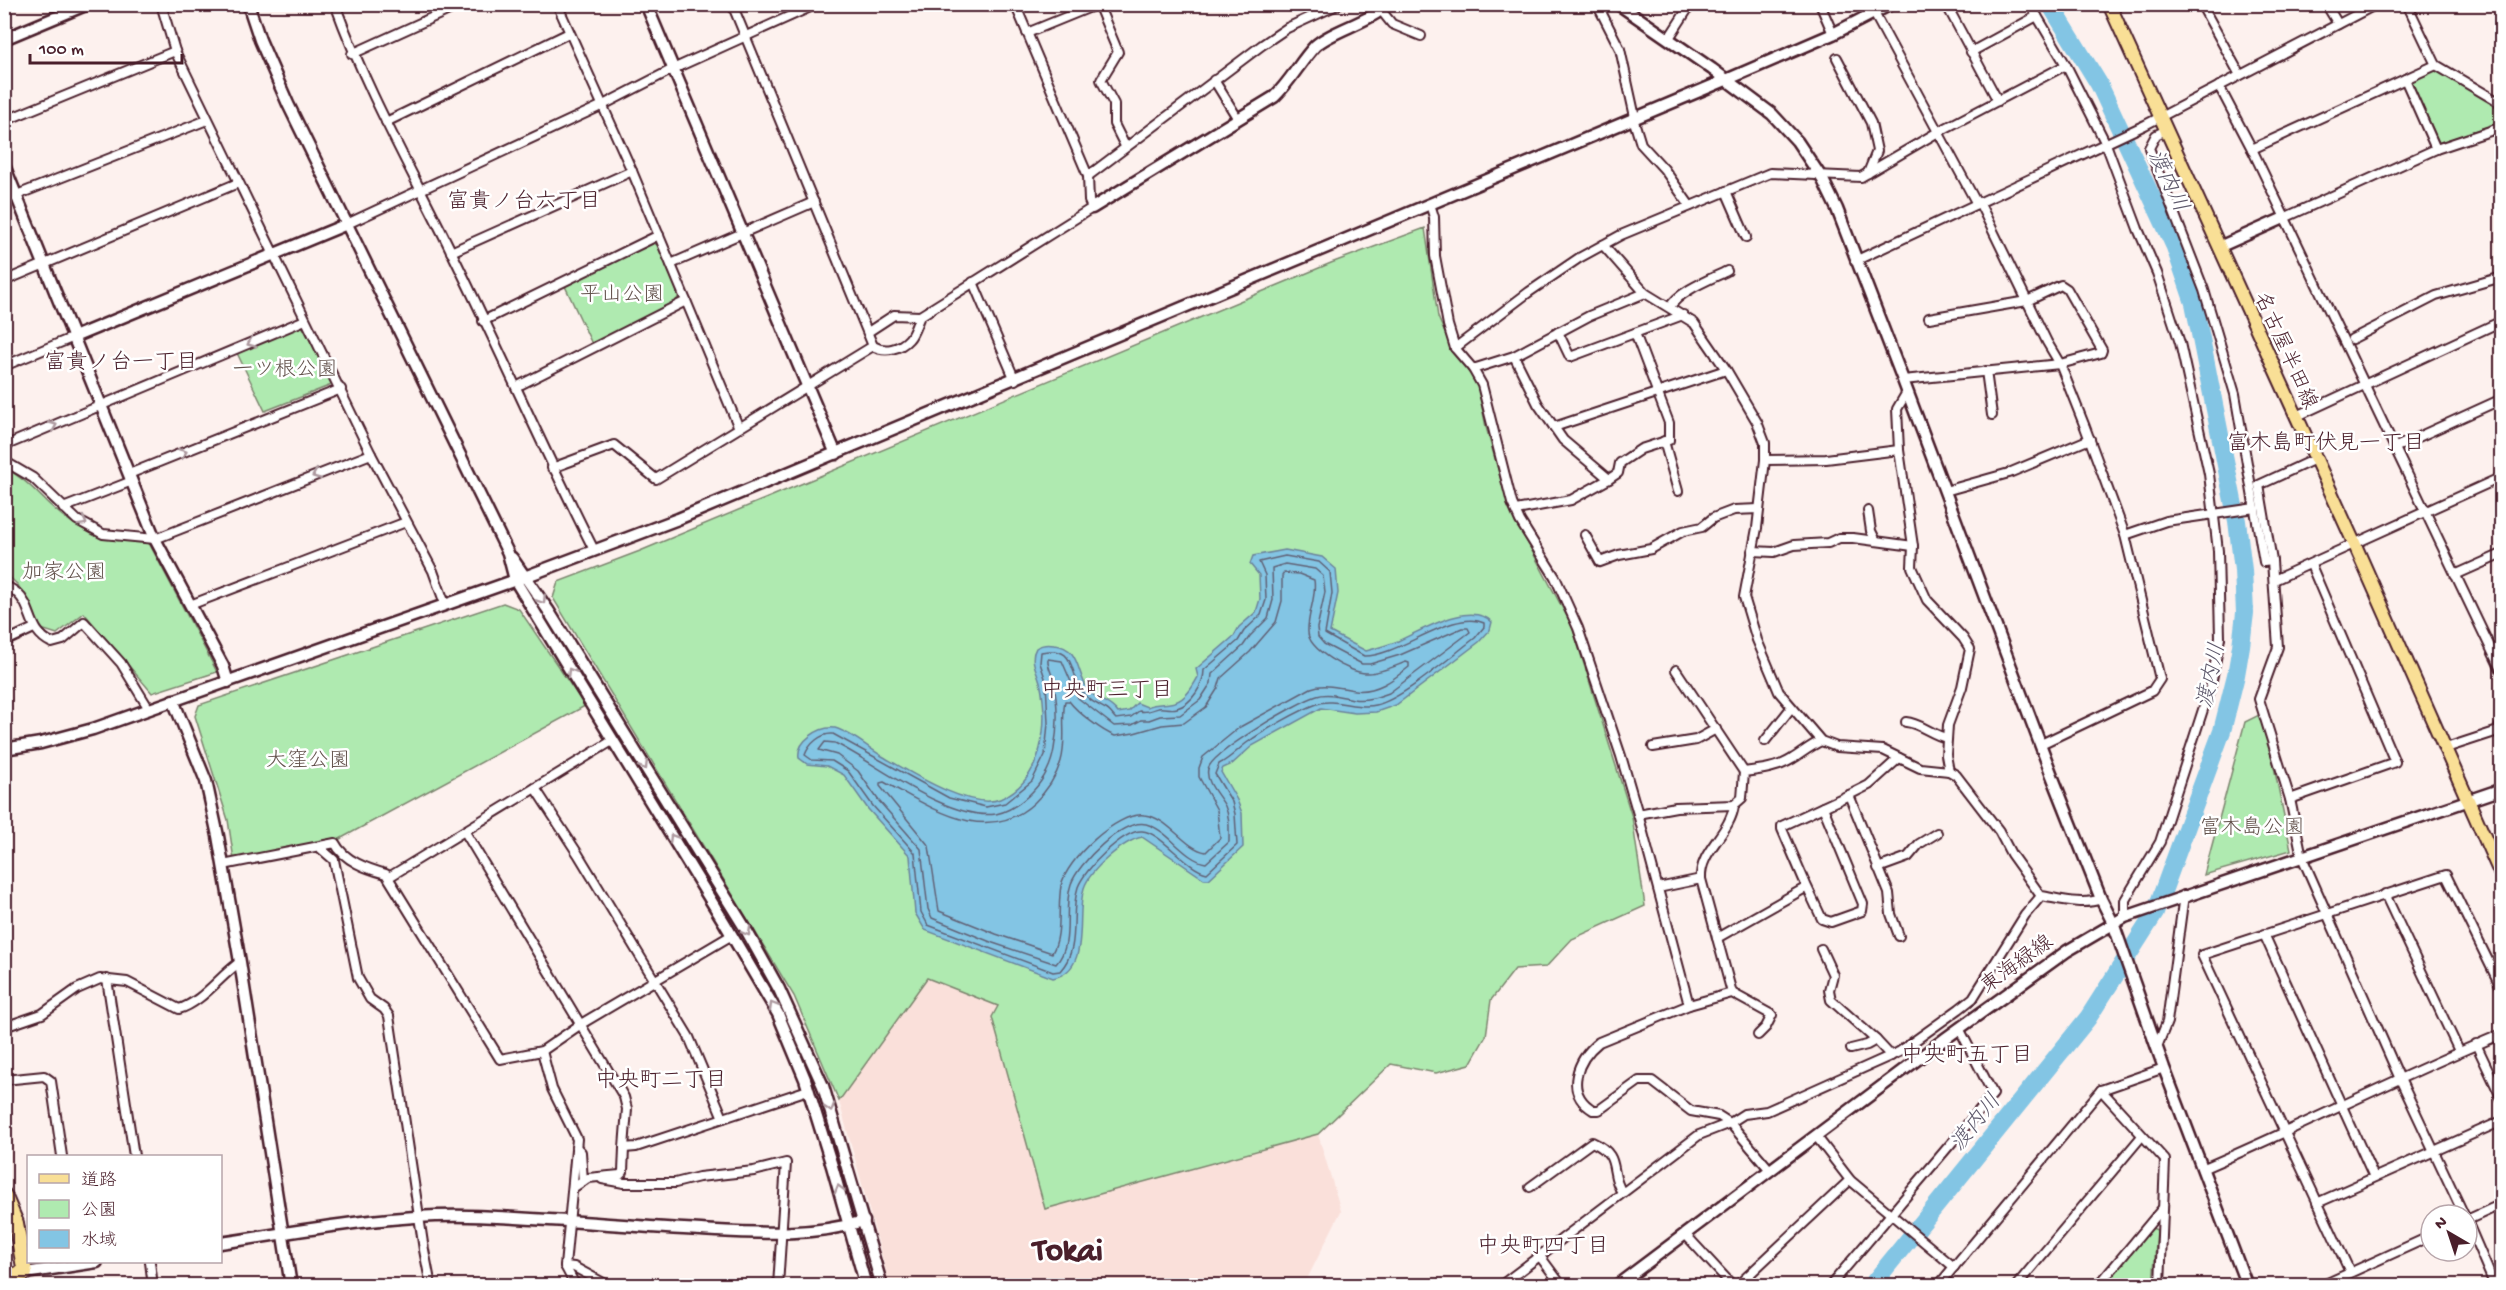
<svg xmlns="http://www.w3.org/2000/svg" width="2506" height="1290" viewBox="0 0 2506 1290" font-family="'Gochi Hand','Klee One',sans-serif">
<rect width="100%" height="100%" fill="#fdf1ee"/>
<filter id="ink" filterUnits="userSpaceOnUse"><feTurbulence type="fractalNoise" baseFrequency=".0167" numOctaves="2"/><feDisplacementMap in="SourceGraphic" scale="12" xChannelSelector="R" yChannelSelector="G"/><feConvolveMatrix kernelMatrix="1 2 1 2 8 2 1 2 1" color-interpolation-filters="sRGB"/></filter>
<g filter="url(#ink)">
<polygon fill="#fae0da" points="927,978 999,1006 992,1017 1045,1209 1318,1134 1341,1211 1304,1285 890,1285 839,1101"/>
<g fill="#afeab0" stroke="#7c846e" stroke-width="1.5">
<polygon points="2436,69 2501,106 2501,122 2439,143 2411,80"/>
<polygon points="1425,228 1438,317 1450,345 1477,382 1486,427 1509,508 1572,626 1632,817 1645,906 1572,939 1546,967 1515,969 1491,1000 1486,1036 1470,1064 1436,1073 1391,1064 1318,1134 1045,1209 992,1017 998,1006 927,978 839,1101 794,996 553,598 558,582 640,551 1331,263"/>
<polygon points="653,243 658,245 679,296 676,301 592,344 565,286"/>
<polygon points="302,326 334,384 265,411 237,353"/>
<path d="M4,468C24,477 36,492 51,506C84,537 106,538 149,543L217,672L152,693L84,613L57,634L41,629L18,585L5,573Z"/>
<polygon points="503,603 519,609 585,706 338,840 234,860 228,820 195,716 199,705"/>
<polygon points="2263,713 2291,850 2204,875 2245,722"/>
<polygon points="2152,1228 2157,1230 2153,1285 2104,1285"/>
</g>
<path fill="#83c5e4" stroke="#6c839a" stroke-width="1.5" d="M1285,550L1322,557L1336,569L1338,593L1330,632L1366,651C1377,648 1388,645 1398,641C1421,631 1470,600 1492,622L1490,630L1479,642L1396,705L1376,712L1355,713L1321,708L1252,746L1232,764L1223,768L1221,772L1237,800L1242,813L1243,847L1209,879H1204L1142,837C1123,841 1090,870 1084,888C1075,916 1092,970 1053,978L925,930L915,913L910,856L868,809L844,775L827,766L807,764L799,758C796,741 820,726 835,728C852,733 867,747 882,756C908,771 971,811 1000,799C1044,780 1049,723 1040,682C1037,670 1029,660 1036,648C1042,644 1048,644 1054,645C1081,647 1076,674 1089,691C1098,701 1111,702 1118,713L1129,711L1137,703L1147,707C1157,702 1165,705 1175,702C1186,699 1193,686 1198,677L1196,669L1234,636L1239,627L1256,612L1260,599L1259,575L1250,564L1253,556Z"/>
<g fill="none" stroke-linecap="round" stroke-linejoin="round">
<g stroke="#616175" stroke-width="1.5">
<path d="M1285,556L1319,562L1330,572L1332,593L1325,634L1364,656C1398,657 1454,608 1484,623V627L1475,638C1451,656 1403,699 1376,705C1357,710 1333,697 1317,704C1298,711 1265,730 1248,742C1238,749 1231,758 1219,764L1215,774L1232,802L1235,814L1237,845L1207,873C1186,869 1161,832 1142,831C1123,830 1084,870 1078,887C1069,915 1082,947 1060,971L1053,972L928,925L921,912L915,853L873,806L848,771L832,761L812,760L805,755C809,744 821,733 833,734L949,798L986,807L1005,803L1032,781L1045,755L1048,723L1046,681L1040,663L1041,652C1077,645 1068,671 1083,692C1089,701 1097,704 1106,709C1110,711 1113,716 1116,719L1131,717L1139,711C1147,713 1150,710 1158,708C1164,707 1171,710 1177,708C1192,704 1204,684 1204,670L1238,641L1244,631L1261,615L1266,600L1265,575L1259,562Z"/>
<path d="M1285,564L1315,569L1323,576L1325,592L1317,628L1318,637L1324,644L1362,664H1370L1400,655L1462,628H1468L1470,632L1389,693C1378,697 1366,701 1353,699C1342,697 1329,692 1317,696C1299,701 1211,753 1208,769C1205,782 1219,795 1225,806C1230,817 1229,830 1229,842L1206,863C1183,859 1169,830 1146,824C1122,819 1078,864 1071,884C1062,910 1075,943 1056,964L993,943L932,918L928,909L921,849L879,801L858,771L837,755L819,750L825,742L835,743C878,764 947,821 996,814C1008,812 1019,804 1028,796C1042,783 1051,768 1054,749C1058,728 1058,702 1053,680C1052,673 1047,666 1048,659L1062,661L1078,698L1114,726L1132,725L1141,720H1149L1160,716L1180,715L1200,700L1211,683L1212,674L1243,646L1250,636L1268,618L1273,600L1272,568Z"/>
<path d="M1284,573L1299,574L1314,580C1317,598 1307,614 1308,632C1308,649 1349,673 1366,673C1378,674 1395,666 1406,662L1409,663V667C1393,680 1376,693 1354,690C1340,688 1325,683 1311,688L1240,727L1203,757L1199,768V777L1217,810L1220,838L1206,852C1183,848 1169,817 1144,815C1117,812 1066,860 1061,886C1057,907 1063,934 1052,953L996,934L939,911L929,846L880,786V783L884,782C931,807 986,847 1034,803C1047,791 1056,777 1061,761C1067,741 1061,720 1065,701H1069C1077,712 1103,732 1115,736L1134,733L1162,725L1184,723L1206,707L1218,688L1221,678L1250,652L1276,622L1282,601V576Z"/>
</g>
<polyline stroke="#83c5e4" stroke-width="18" points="1871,1286 2088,1018 2155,913 2222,731 2236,675 2241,646 2245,613 2243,570 2237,521 2194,303 2175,247 2099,84 2050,4"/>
<defs>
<g id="street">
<polyline points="161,4 175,51 371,454 433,571 445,604"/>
<path d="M335,4C366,90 411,169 451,251C500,350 544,451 594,550"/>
<polyline points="557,4 632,171 739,428"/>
<path d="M732,4L873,346C885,353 900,349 909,339C914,334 917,322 920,316L1092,208L1089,201L1088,176L1015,4"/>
<polyline points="1098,4 1118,52 1101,80 1114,104 1114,124 1125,146"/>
<polyline points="1376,4 1392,24 1421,36"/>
<polyline points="1597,4 1620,49 1635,117"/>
<polyline points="1820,4 1833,34"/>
<polyline points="1946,4 1998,101"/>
<polyline points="2030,4 2037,16"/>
<polyline points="2201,4 2240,75"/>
<polyline points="2326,4 2338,24"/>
<polyline points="2407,4 2436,65 2502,104"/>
<polyline points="1874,13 1977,204"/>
<polyline points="1027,33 1098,4"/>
<polyline points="1669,38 1687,10 1693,4"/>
<polyline points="1971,52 2037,16 2066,65 2106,144 2138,229 2157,273 2180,343 2209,474 2218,551 2220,638 2211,685 2160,842 2125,900 2125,917"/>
<polyline points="352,54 462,4"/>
<polyline points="1837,58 1871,123 1877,151 1868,173"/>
<polyline points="2405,79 2436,149"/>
<polyline points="1214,80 1238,119"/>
<polyline points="2219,86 2252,149 2502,672"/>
<polyline points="1633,118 1641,144 1664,169 1690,206"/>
<polyline points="4,121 175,51"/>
<polyline points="386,122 569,33"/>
<polyline points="2166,130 2156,135 2149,148 2204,290 2235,394 2264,562 2272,561"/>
<polyline points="2252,149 2436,65"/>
<polyline points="1088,176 1262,45 1287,28 1339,4"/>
<polyline points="1726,191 1746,237"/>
<polyline points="4,200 207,120"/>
<polyline points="1979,202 2047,342 2060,364 2085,427 2125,535 2160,679 2152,691 2041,744"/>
<polyline points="1430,204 1434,217 1435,256 1448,325 1455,348 1473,369"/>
<polyline points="2284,218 2436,149 2502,127"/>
<polyline points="347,224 603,105 673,69 817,4"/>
<polyline points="1603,245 1645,293"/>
<polyline points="451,252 632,171"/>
<polyline points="1855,261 2145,125 2377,4"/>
<polyline points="671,264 814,202"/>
<polyline points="4,281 238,183"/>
<polyline points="973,282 1015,380"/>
<path d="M1670,307C1679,291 1711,279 1727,271"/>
<polyline points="483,321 659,235"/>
<polyline points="868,332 894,315 920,316"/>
<polyline points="1558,332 1570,357 1683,315"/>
<polyline points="2352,339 2436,296 2502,277"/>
<polyline points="1455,348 1529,292 1579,258 1621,235 1770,173 1861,177 1938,132 2066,65"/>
<polyline points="1514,356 1538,404 1563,440 1609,479"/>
<polyline points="4,366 74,337"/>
<polyline points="1986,371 1992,415"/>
<polyline points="1903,380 2060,364 2101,353 2102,350 2067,289 2061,285 2027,301 1929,318"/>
<polyline points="516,387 686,301"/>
<polyline points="1907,392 1897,409 1899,450 1913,546 1912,567 1927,600 1963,638 1970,649 1962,687 1948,725 1946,755 1949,771"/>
<polyline points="2295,417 2502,321"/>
<polyline points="1554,427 1726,370"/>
<polyline points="1664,441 1678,491"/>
<polyline points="4,446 305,320"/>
<polyline points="2394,448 2502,399"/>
<polyline points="2315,459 2259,485 2272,561 2278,647 2259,699 2290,799 2302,857 2400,1079 2464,1215"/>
<polyline points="1765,460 1826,459 1899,450"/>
<polyline points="4,461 33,478 77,520 103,534 155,539 371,454"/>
<polyline points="552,468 614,445 656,479 873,346"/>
<polyline points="129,474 341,389"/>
<polyline points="1945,491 2009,473 2090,439"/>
<polyline points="63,508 132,481"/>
<polyline points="1516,510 1571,500 1609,479 1618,473 1620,463 1641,449 1669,440 1669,423 1635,333"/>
<polyline points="1868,511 1871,531 1876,541"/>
<polyline points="1585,535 1600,562 1619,555 1651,549 1683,531 1702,527 1713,518 1734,510 1759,509"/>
<polyline points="2125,535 2166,521 2255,508"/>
<polyline points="1752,551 1774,552 1794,545 1828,543 1839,538 1853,538 1913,546"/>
<polyline points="2455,575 2502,554"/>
<polyline points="2274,580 2502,477"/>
<path d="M4,585C8,587 14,590 17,593C34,608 27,631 52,643L63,640L84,622L121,663L149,709"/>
<polyline points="190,605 406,522"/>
<polyline points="4,642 34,628"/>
<polyline points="1676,670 1744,772"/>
<path d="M1906,722C1920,723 1932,735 1947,738"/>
<polyline points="1765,741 1791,708"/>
<path d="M1821,741C1810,746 1802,753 1792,759C1778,768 1760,770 1744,772L1742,798L1734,805L1676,807L1638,814L1621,756L1578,628L1555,577L1520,521L1512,503L1482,385L1473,369L1514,356L1589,316L1645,293L1694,323L1727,371L1757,422L1765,443V460L1757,528L1744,597L1757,640L1779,692L1821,741L1837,747L1883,750L1920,768L1949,771L1956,775L1999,831L2011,854L2041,896C2060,899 2082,906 2101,899"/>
<polyline points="1653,747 1696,740 1716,729"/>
<polyline points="2443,749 2498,731 2502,720"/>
<polyline points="1899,758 1869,785 1849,795 1889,893 1891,914 1899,936"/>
<polyline points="535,788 578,854 689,1037 723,1118"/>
<polyline points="2290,799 2395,762 2311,565"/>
<polyline points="1823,807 1849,795"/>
<polyline points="1638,814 1689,1005"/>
<polyline points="465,832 624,1097 627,1109 624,1148 636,1147 808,1090"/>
<polyline points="319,847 334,860 358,978 370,999 384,1009 389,1016 424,1250 431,1286"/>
<path d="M223,865L335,843C344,861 368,869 386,874L500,1059L542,1051L581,1024L732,935"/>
<polyline points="1878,868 1908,857 1919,844 1937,833"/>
<polyline points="389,877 612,741"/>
<path d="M1701,879C1699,851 1731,833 1734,805"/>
<polyline points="1658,888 1701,879 1732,993"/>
<polyline points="2385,894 2459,1051"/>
<polyline points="2264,934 2374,1177"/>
<polyline points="1717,938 1807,887 1822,919 1831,922 1862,911 1863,904 1823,807 1782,826 1782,829 1807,887"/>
<polyline points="1821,949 1833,975 1829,990 1831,1000 1876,1040 1867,1045 1851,1049"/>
<polyline points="107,979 134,1156"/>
<path d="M4,1027L42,1014L77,989L100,979L127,982L179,1009C201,1003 220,976 240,962"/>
<path d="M1758,1035L1766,1027L1772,1015L1732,993L1689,1005L1599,1042C1578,1059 1563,1092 1593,1110H1599L1639,1081H1652L1691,1111L1719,1116L1730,1123L1744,1114L1767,1111L1899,1052L1959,1009L1973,998L2025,915L2041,896"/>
<polyline points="1876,1040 1891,1056"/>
<polyline points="2476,1044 2502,1099"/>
<polyline points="2157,1047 2167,1022 2184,895"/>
<polyline points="542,1051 552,1089 577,1139 565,1266 573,1281 579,1286"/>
<polyline points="4,1080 44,1076 51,1081 62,1156"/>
<polyline points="2101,1090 2165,1160 2160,1286"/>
<polyline points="1816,1136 1850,1180 1954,1267"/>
<polyline points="576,1147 581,1152 583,1181"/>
<path d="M2202,1169C2303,1126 2400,1076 2502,1034"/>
<polyline points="600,1177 602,1179 624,1183 675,1183 699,1177 754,1171 786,1163 778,1286"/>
<path d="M1530,1187L1592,1142C1623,1156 1608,1172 1622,1192"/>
<polyline points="573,1188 588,1178 620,1175 623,1172 624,1148"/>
<polyline points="2317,1203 2502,1121"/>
<polyline points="2467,1220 2502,1204"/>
<polyline points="2467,1221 2495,1286"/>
<polyline points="1685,1234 1733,1286"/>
<polyline points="1539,1255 1562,1286"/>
<polyline points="150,1262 153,1286"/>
<polyline points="565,1266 574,1267 609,1286"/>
<polyline points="2350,1272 2202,955 2446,875 2502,989"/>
<polyline points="1500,1286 1699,1135 1730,1123 1770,1170"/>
<polyline points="1737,1286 1850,1180"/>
<polyline points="1830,1286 1993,1094 1959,1028"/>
<polyline points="1938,1286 2101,1090 2164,1068"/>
<polyline points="2016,1286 2142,1136"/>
<polyline points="2098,1286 2162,1209"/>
<polyline points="2321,1286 2431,1236"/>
</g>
<g id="secondary">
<polyline points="248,4 260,40 288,104 508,553 515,580 724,922 778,1014 805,1079 832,1166 866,1286"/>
<polyline points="646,4 836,454"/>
<polyline points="1618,4 1712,69 1772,114 1797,141 1823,180 1837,209 1903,380 2051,773 2101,899 2113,923 2164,1068 2247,1286"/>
<polyline points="4,39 88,4"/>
<polyline points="4,165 155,539 223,666 228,682"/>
<path d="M1092,208L1274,97C1290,82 1300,62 1315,46C1330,32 1362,24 1381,10"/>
<polyline points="2219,247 2284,218"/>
<polyline points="74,337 347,224"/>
<polyline points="512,558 548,610 745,928 779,989 823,1086 882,1286"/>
<polyline points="173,700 206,781 218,836 240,962 291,1286"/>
<polyline points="4,749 41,743 93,729 527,576 678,519 1726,80 1833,34 1891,4"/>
<path d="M220,1243C303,1231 385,1214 469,1216C546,1218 624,1226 701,1230C755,1233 811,1237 864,1221"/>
<polyline points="25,1273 97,1262"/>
<polyline points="1616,1286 1946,1038 2067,951 2125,917 2502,789"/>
</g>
<polyline id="primary" points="2109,4 2355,545 2502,877"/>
<polyline id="highway" points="4,1195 16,1223 25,1273 4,1277"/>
</defs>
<use href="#street" stroke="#4a1f2b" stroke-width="12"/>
<use href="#secondary" stroke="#4a1f2b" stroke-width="15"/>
<use href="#primary" stroke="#4a1f2b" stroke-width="16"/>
<use href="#highway" stroke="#4a1f2b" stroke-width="18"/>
<use href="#street" stroke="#fff" stroke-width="8"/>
<use href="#secondary" stroke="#fff" stroke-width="10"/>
<use href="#primary" stroke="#f9df96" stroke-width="12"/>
<use href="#highway" stroke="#f9df96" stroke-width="14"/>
</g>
<defs><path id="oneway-chevron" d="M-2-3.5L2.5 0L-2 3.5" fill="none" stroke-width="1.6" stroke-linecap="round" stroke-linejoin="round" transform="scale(1.5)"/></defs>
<g stroke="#ae9aa0">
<use href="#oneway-chevron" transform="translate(251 343) rotate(157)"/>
<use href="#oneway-chevron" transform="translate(53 426) rotate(-22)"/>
<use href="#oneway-chevron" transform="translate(183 453) rotate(-21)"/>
<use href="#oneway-chevron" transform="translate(316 475) rotate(158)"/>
<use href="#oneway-chevron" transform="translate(83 522) rotate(29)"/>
<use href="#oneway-chevron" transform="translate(542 600) rotate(57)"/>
<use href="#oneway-chevron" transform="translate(571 672) rotate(-121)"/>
<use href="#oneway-chevron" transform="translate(644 766) rotate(58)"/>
<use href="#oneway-chevron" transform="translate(673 838) rotate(-122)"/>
<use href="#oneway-chevron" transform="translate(747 932) rotate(60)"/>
<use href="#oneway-chevron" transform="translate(773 1006) rotate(-120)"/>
<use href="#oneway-chevron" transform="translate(830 1108) rotate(73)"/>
<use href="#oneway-chevron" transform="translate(839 1189) rotate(-106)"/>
</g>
</g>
<g text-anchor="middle" stroke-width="5" stroke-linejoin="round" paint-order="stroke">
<g font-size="21" fill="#63524c" stroke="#fff">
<text x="622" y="300">平山公園</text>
<text x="285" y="375">一ツ根公園</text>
<text x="64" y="578">加家公園</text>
<text x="308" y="766">大窪公園</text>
<text x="2252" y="833">富木島公園</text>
</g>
<g font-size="21" fill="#4a1f2b" stroke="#fff">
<text transform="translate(2287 350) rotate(66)" y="7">名古屋半田線</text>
<text transform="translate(2016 963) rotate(-36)" y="7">東海緑線</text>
</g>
<g font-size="22" font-style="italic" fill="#5e596c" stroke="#fff">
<text transform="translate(2170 180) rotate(65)" y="8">渡内川</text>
<text transform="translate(2209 675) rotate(-78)" y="8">渡内川</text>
<text transform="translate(1974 1121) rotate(-51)" y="8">渡内川</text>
</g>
<g font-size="22" fill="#4a1f2b" stroke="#fff">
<text x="524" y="207">富貴ノ台六丁目</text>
<text x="121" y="368">富貴ノ台一丁目</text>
<text x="2326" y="449">富木島町伏見一丁目</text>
<text x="1107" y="696">中央町三丁目</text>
<text x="1967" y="1061">中央町五丁目</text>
<text x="661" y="1086">中央町二丁目</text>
<text x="1543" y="1252">中央町四丁目</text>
</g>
<g font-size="33" font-weight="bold" fill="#4a1f2b" stroke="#fff">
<text x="1068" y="1259">Tokai</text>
</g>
</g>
<rect width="2506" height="1290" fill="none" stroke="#fff" stroke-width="24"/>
<rect x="12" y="12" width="2482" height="1266" fill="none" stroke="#4a1f2b" stroke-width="2" filter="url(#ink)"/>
<rect x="27" y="1155" width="195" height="108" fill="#ffffff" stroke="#b7a5aa" stroke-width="1.5"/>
<rect x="39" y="1174" width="30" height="9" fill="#f9df96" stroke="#b7a5aa" stroke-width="1.5"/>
<text x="81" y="1185" font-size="18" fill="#4a1f2b">道路</text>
<rect x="39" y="1200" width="30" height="18" fill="#afeab0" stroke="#b7a5aa" stroke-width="1.5"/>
<text x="81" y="1215" font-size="18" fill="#4a1f2b">公園</text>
<rect x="39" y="1230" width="30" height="18" fill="#83c5e4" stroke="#b7a5aa" stroke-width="1.5"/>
<text x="81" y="1245" font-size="18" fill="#4a1f2b">水域</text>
<g transform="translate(2449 1233) rotate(321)"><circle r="28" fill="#ffffff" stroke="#b7a5aa" stroke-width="1.5"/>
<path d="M0-4.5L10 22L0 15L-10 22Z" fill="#4a1f2b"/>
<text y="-9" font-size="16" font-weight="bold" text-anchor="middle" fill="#4a1f2b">N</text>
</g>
<path d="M30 54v9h152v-9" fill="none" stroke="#4a1f2b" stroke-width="3"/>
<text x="39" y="54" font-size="18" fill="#4a1f2b" stroke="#ffffff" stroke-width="4.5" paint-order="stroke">100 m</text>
</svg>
